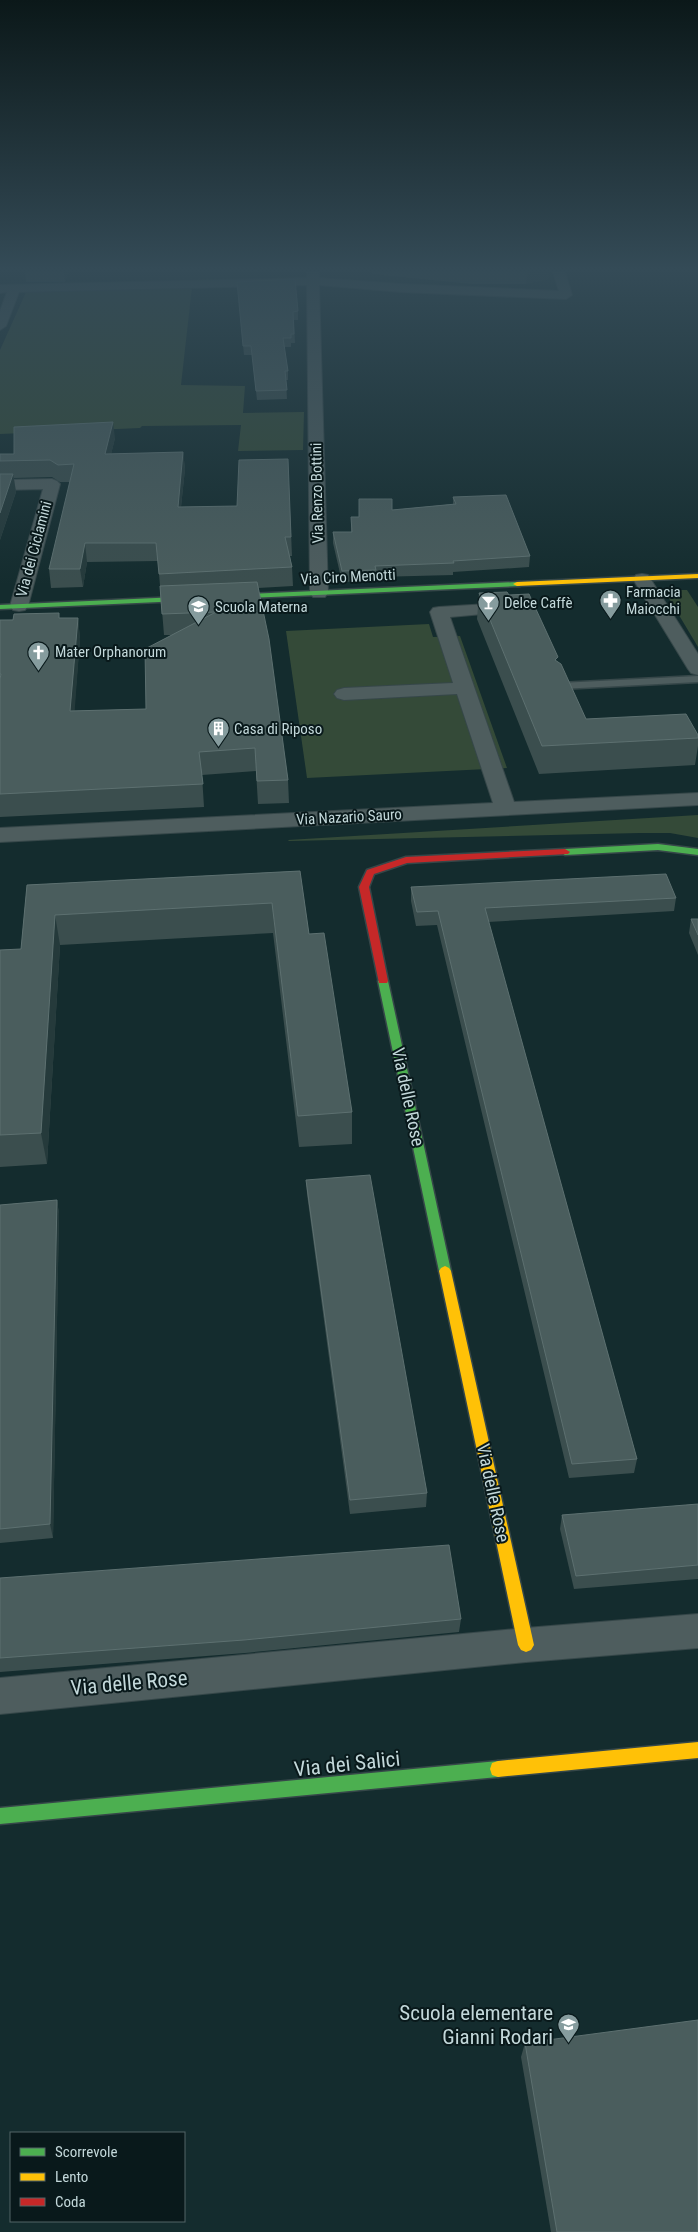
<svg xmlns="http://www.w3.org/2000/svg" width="698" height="2232" viewBox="0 0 698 2232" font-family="'Roboto Condensed',sans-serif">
<rect width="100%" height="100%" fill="#142c2e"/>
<g fill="#344a38">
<polygon points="192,287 181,385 245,386 243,413 304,412 303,450 238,451 241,425 142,426 140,428 0,434 0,350 27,290"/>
<polygon points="664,590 687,590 698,607 698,647"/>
<polygon points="429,624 433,637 460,636 507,768 307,778 286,631"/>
<polygon points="698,815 698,838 670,833 640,833 289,841 288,840"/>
</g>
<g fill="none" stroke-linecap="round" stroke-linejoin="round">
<defs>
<polygon id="lane" points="698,676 698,682 560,689 554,686 560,683"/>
<g id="street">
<polygon points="307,272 319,272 319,278 401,284 559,291 553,272 565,272 572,295 566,299 401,292 319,285 328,593 325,597 313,597 310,593 307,285 19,292 6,326 0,330 0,311 7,292 0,293 0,285 307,278"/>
<polygon points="52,479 57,481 60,484 28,606 25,610 19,611 13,610 10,606 43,489 0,490 0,480"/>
<polygon points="642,574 648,575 698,654 698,675 691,673 688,669 633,579 636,575"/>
<polygon points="488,604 494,605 497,609 494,613 450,617 514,802 698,793 698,805 0,842 0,828 493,803 457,694 344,700 337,698 334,694 337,690 344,688 453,683 430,612 433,608 439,607"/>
<polygon points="698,1614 698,1648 526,1662 0,1714 0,1678 526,1628"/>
</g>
<g id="fast">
<polygon points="517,582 520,582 520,586 0,609 0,605"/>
<polygon points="658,844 698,849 698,855 658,850 565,855 560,852 565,849"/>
<polygon points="383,978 388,981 451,1271 449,1274 441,1274 439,1271 378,981"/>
<polygon points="498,1761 504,1763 506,1769 504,1775 498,1777 0,1824 0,1808"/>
</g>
<g id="slow">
<polygon points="698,574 698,578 517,586 513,584 517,582"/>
<polygon points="445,1266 449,1268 451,1271 534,1645 531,1650 526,1652 521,1650 518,1645 439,1271 441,1268"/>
<polygon points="698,1742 698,1758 498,1777 492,1775 490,1769 492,1763 498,1761"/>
</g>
<polygon id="jam" points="565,849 570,852 568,854 407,863 374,874 369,887 388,981 387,983 379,983 359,887 367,870 406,857"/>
</defs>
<use href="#lane" stroke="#364749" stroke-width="3"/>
<use href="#street" stroke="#364749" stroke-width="2"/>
<use href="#fast" stroke="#364749" stroke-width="3"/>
<use href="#slow" stroke="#364749" stroke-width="3"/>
<use href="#jam" stroke="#364749" stroke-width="3"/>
<use href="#lane" fill="#4e5d5e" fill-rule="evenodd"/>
<use href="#street" fill="#4e5d5e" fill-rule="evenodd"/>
<use href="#fast" fill="#4caf50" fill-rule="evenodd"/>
<use href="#slow" fill="#ffc107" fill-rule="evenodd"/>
<use href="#jam" fill="#c62828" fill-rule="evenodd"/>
</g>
<g fill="#3b4e4e">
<polygon points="25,272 68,272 65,282 26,282"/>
<polygon points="372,272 549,272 548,279 526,284 472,284 372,274"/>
<polygon points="237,282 298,311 298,320 294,320 295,343 291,343 291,347 284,347 288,371 288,380 286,380 287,399 257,400 252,355 244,355"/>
<polygon points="115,438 111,454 183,452 185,469 181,507 237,506 288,459 292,556 290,556 292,567 293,586 258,588 288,780 289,803 258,804 256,771 202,775 204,807 0,817 0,620 78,618 80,639 74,711 146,709 171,635 164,635 158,561 87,562 83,587 51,588 49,569 70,482 60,482 52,477 14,478 16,492 0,540 0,454 14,454"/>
<polygon points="453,497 530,556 529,567 453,572 453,575 376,577 376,581 342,582 333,543 333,532 351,532 351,517 359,517 392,510 453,504"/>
<polygon points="479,593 509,595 557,662 586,719 698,735 698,746 695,765 539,774 477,619"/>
<polygon points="300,871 309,934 352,1112 352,1144 299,1147 273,933 60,945 47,1164 0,1167 0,950 21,949 27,885"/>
<polygon points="411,887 676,898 674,911 488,922 637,1459 634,1473 569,1478 437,925 416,926 411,901"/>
<polygon points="691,919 698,919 698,955 689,933"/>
<polygon points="306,1180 427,1493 426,1507 350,1514 307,1194"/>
<polygon points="57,1200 59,1214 53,1538 0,1543 0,1205"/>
<polygon points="698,1504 698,1579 574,1589 560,1529 562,1515"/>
<polygon points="0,1578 461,1619 459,1632 245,1653 0,1672"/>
<polygon points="525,2043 698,2232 551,2232 521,2057"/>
</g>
<g fill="#253a3b">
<polygon points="64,272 68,272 65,282"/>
<polygon points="527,272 549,272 548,279 526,284"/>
<polygon points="113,422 115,438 107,471 105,454"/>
<polygon points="183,452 185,469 179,525 178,507"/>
<polygon points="13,474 16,492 0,540 0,513"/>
<polygon points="85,543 87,562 83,587 80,569"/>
<polygon points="78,618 80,639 73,733 70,711"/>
<polygon points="55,915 60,945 47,1164 41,1133"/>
<polygon points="57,1200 59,1214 53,1538 50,1524"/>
</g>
<g fill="#4a5d5d" stroke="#5d7070">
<polygon points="295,279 298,311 293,312 294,334 291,334 291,338 283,338 288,371 285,371 287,390 256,391 251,346 243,346 237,282"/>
<polygon points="113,422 105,454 183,452 178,507 237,506 239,460 288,459 291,537 285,537 292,567 159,574 156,543 85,543 80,569 49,569 74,464 58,465 50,460 0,461 0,454 14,454 14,427"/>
<polygon points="0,474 13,474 0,513"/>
<polygon points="506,495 530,556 453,561 454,563 375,566 376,570 342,571 333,532 352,532 351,517 359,517 359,499 392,499 392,510 456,504 453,497"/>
<polygon points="257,582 269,639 288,780 257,781 255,748 199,752 203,784 0,794 0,679 1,674 0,674 0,620 13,620 14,614 59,613 59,618 78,618 70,711 146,709 145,649 216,612 162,614 160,586"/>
<polygon points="507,592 509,595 529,594 558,657 555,660 561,664 586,719 686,714 698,735 698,738 542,746 479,593"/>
<polygon points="300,871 309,934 324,933 352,1112 298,1116 272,903 55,915 41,1133 0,1135 0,950 21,949 27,885"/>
<polygon points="666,874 676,898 485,908 637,1459 572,1464 438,911 417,912 411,887"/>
<polygon points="691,919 698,919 698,935"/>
<polygon points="370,1175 427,1493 350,1500 306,1180"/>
<polygon points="57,1200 50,1524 0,1529 0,1205"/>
<polygon points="698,1504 698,1565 576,1576 562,1515"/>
<polygon points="449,1545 461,1619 244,1640 0,1658 0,1578"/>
<polygon points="698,2020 698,2232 557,2232 525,2043"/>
</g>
<linearGradient id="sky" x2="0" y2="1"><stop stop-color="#0b1819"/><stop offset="0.46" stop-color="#344b57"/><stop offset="1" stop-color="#344b57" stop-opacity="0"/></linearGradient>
<rect width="698" height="585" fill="url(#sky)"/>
<defs>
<symbol id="pharmacy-pin" viewBox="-11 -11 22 30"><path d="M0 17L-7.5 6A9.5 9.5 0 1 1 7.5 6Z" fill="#869c9e" stroke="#09191b"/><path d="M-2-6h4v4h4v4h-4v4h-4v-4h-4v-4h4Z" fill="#fff"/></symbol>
<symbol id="bar-pin" viewBox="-11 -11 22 30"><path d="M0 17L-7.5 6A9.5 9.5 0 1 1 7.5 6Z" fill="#869c9e" stroke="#09191b"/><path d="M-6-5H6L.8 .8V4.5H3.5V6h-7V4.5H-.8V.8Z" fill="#fff"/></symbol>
<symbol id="school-pin" viewBox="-11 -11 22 30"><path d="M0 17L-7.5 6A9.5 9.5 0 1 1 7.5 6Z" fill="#869c9e" stroke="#09191b"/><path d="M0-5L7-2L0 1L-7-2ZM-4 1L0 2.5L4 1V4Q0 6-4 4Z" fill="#fff"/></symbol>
<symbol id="church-pin" viewBox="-11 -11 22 30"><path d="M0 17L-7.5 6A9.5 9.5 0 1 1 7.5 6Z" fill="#869c9e" stroke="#09191b"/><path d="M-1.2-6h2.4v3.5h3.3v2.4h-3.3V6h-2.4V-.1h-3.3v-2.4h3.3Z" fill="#fff"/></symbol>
<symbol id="building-pin" viewBox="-11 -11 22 30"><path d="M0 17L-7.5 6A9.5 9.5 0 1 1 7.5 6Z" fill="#869c9e" stroke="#09191b"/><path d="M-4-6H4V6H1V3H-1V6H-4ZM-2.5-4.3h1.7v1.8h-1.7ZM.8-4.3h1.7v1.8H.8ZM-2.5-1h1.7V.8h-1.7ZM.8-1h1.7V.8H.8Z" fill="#fff"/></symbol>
</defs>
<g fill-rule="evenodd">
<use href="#pharmacy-pin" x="598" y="588" width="25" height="34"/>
<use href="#bar-pin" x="476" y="590" width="25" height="34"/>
<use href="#school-pin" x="186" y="594" width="25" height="34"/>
<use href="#church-pin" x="26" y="640" width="25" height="34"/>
<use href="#building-pin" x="206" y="716" width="25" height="34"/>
<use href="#school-pin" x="556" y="2012" width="25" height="34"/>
</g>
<g text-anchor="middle" stroke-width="4" stroke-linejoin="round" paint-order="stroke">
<g font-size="15" fill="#c3d8da" stroke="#09191b">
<text transform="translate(317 493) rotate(-91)" y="5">Via Renzo Bottini</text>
<text transform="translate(34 549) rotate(-75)" y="5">Via dei Ciclamini</text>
<text transform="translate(348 577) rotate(-3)" y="5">Via Ciro Menotti</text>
<text transform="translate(349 817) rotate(-3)" y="5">Via Nazario Sauro</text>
</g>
<g font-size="15" fill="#c3d8da" stroke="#09191b" text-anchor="start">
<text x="626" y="597">Farmacia<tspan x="626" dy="17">Maiocchi</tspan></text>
<text x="504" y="608">Delce Caffè</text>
<text x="215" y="612">Scuola Materna</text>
<text x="55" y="657">Mater Orphanorum</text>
<text x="234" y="734">Casa di Riposo</text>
</g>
<g font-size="18" fill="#c3d8da" stroke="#09191b">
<text transform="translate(408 1097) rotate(78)" y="6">Via delle Rose</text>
<text transform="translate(493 1493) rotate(78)" y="6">Via delle Rose</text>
</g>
<g font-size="21" fill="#c3d8da" stroke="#09191b">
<text transform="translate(129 1683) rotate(-5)" y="7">Via delle Rose</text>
<text transform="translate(347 1764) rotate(-6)" y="7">Via dei Salici</text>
</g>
<g font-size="21" fill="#c3d8da" stroke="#09191b" text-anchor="end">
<text x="553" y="2020">Scuola elementare<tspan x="553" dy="24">Gianni Rodari</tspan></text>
</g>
</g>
<rect x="10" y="2132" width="175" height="90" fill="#09191b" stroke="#536567"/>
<rect x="20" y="2148" width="25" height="8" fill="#4caf50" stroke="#536567"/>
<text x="55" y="2157" font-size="15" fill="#c3d8da">Scorrevole</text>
<rect x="20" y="2173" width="25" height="8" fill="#ffc107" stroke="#536567"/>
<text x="55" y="2182" font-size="15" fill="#c3d8da">Lento</text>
<rect x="20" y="2198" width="25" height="8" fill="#c62828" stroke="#536567"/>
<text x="55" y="2207" font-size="15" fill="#c3d8da">Coda</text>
</svg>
